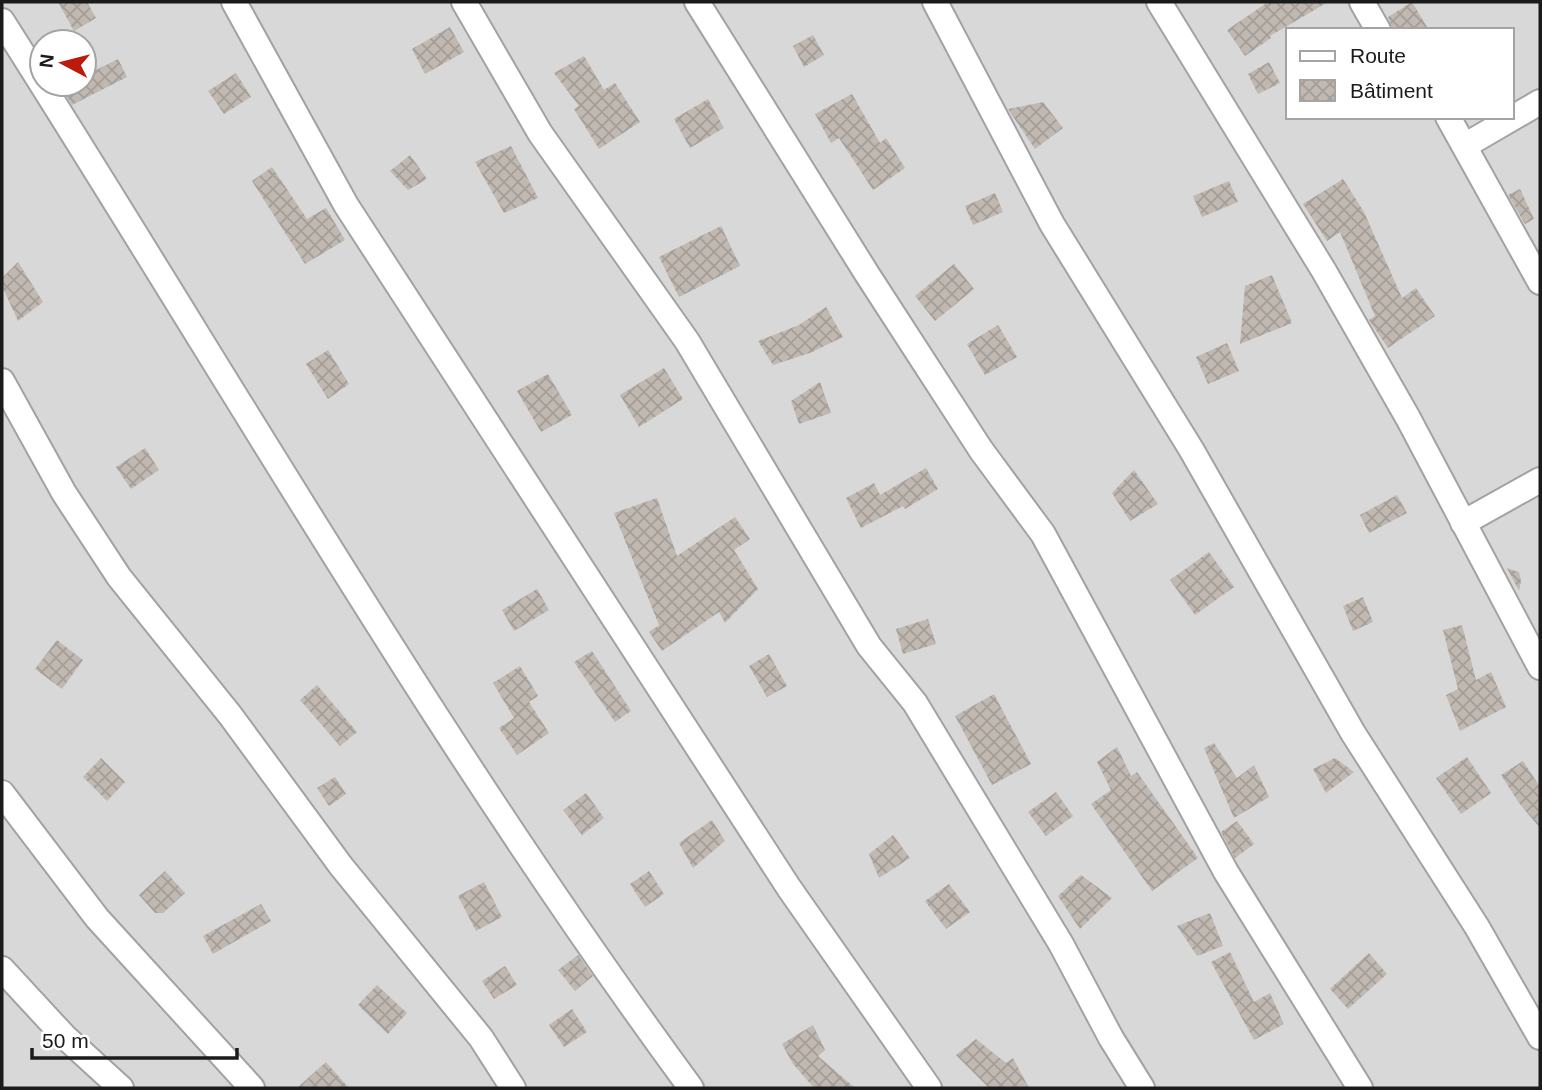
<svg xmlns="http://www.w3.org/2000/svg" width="1542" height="1090" viewBox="0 0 1542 1090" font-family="Helvetica,sans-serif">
<defs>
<pattern id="building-cross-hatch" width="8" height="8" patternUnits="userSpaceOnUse" patternTransform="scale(1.75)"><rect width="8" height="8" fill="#c0b8b1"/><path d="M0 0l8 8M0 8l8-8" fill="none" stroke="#a49e98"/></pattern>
</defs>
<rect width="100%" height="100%" fill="#ece9e1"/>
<path fill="#d9d8d8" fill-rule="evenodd" d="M2,2H1540V1088H2ZM1288,30H1512V117H1288ZM42,42H84V84H42Z"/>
<g fill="url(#building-cross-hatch)">
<polygon points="58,2 87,2 96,18 74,31"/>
<polygon points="1268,2 1328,2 1270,36 1271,38 1245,56 1227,30"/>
<polygon points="1412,2 1429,30 1393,30 1388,17"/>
<polygon points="450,27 464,52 425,74 412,49"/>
<polygon points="813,35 824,55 804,67 793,46"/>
<polygon points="584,56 604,90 615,83 640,122 599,149 574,109 579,106 554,73"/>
<polygon points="118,59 127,77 72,105 62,88 69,84 84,84 84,76"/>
<polygon points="1269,62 1280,83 1258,94 1248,74"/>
<polygon points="236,73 251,97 224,114 208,91"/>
<polygon points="852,94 880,143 886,138 905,168 873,190 839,138 831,143 815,114"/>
<polygon points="708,99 724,128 690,148 674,119"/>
<polygon points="1043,102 1063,128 1035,149 1008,109"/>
<polygon points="511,146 538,198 504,213 475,162"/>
<polygon points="410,155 427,179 408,190 390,171"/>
<polygon points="272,167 307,219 326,208 345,240 305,264 252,181"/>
<polygon points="1343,179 1364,212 1402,298 1416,288 1435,316 1388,348 1369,320 1375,316 1340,232 1327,241 1303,204"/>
<polygon points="1229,181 1238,202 1202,217 1193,196"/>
<polygon points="1520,189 1534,219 1525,224 1508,195"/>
<polygon points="995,193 1003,212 973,225 965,206"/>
<polygon points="721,226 740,266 679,297 659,257"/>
<polygon points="18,262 43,302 18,321 2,286 2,278"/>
<polygon points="954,264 974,289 935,321 915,296"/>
<polygon points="1272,275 1292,323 1240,344 1245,286"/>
<polygon points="826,307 843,337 810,353 773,365 758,341 799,325"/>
<polygon points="998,325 1017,357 985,375 967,344"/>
<polygon points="1227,343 1239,371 1208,384 1196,357"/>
<polygon points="328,350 349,384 328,399 306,364"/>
<polygon points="664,368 683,399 639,427 620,395"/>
<polygon points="548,374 572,415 541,432 517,391"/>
<polygon points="820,382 831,413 799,424 791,401"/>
<polygon points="145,448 159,470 131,489 116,467"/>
<polygon points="926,468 938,489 905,509 903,506 861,528 846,498 874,483 880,495"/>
<polygon points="1134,470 1158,504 1130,521 1112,493"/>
<polygon points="1397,495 1407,513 1369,533 1360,515"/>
<polygon points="657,498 677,556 735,517 750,539 734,550 758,589 725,623 719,612 662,651 649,632 659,625 614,513"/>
<polygon points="1209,552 1234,587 1195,615 1170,580"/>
<polygon points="1507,568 1519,572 1521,581 1519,591"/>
<polygon points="537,589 549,610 514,631 502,610"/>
<polygon points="1363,597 1373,622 1353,631 1343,606"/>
<polygon points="928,619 936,644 903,654 896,629"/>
<polygon points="1462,625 1476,680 1491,672 1506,707 1460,731 1446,695 1458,689 1443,630"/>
<polygon points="57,640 83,660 62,689 35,669"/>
<polygon points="592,651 631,711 615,722 574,662"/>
<polygon points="769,654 787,686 767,697 749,666"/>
<polygon points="520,666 538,696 529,702 549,733 517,755 499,728 514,718 493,683"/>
<polygon points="317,685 357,732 340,746 300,700"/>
<polygon points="994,694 1031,764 992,785 955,716"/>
<polygon points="1214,743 1237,778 1254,765 1269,797 1234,818 1204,748"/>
<polygon points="1117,747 1131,776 1137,772 1198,858 1152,891 1091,804 1111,790 1097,762"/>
<polygon points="1467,757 1491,793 1461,814 1436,778"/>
<polygon points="101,758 125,782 107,801 83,777"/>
<polygon points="1335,758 1354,772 1326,793 1313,769"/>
<polygon points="1523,761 1540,787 1540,828 1519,803 1501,775"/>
<polygon points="335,777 346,794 329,806 317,788"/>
<polygon points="1056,792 1073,816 1046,836 1028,812"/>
<polygon points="586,793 604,818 582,835 563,810"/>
<polygon points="712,820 725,841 693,868 679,843"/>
<polygon points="1237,821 1254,844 1235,858 1221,832"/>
<polygon points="893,835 910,858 879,878 869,854"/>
<polygon points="165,871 185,893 163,913 155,913 139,895"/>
<polygon points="649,871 664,894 645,907 630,884"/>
<polygon points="1081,875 1112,898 1080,929 1058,896"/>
<polygon points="484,882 502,917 476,931 458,896"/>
<polygon points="949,884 970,912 946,929 925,901"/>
<polygon points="261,904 271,921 213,954 203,936"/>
<polygon points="1210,913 1223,946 1197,956 1177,926"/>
<polygon points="1230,952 1254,1002 1270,993 1284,1024 1254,1040 1211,962"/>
<polygon points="1369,953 1387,974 1348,1009 1330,989"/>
<polygon points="578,955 593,976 575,991 558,970"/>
<polygon points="505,966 517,985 494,999 482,981"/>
<polygon points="377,985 407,1013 388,1034 358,1005"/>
<polygon points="572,1009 587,1032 564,1047 549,1025"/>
<polygon points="813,1025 825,1050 818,1056 855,1088 814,1088 793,1064 782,1044"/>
<polygon points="976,1039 1006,1063 1013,1058 1029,1088 989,1088 956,1055"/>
<polygon points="326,1062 349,1088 297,1088"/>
</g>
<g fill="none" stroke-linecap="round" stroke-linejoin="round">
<defs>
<g id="street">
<polyline points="234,2 346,205 789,888 929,1088"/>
<polyline points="464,2 540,133 687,341 869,646 915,703 1061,944 1111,1038 1142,1088"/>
<polyline points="697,2 867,274 981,450 1043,534 1226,872 1360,1088"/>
<polyline points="935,2 1052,224 1191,449 1353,733 1477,927 1540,1037"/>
<polyline points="1159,2 1324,271 1408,418 1540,667"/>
<polyline points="1362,2 1378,30"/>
<path d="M2,21C229,378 440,747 691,1088"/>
<polyline points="1448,117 1540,282"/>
<polyline points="1466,145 1540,102"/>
<polyline points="2,381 64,493 119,577 230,715 341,866 481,1038 513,1088"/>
<polyline points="1463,523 1540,480"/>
<polyline points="2,793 97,918 252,1088"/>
<polyline points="2,969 64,1036 121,1088"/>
</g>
</defs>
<use href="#street" stroke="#a2a2a2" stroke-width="28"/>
<use href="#street" stroke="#fff" stroke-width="24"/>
</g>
<rect width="1542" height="1090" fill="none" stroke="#1b1b1b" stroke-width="7"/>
<rect x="1286" y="28" width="228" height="91" fill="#ffffff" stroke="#a4a4a4" stroke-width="2"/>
<rect x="1300" y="51" width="35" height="10" fill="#ffffff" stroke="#a4a4a4" stroke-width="2"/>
<text x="1350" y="63" font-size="21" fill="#1b1b1b">Route</text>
<rect x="1300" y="80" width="35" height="21" fill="url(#building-cross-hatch)" stroke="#a4a4a4" stroke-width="2"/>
<text x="1350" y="98" font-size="21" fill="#1b1b1b">Bâtiment</text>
<g transform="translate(63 63) rotate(277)"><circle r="33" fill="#ffffff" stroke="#a4a4a4" stroke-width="2"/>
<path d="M0-5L12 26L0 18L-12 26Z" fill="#bc1a0a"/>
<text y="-10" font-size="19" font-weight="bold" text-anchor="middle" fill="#1b1b1b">N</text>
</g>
<path d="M32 1048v10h205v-10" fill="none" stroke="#1b1b1b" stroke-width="3.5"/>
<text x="42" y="1048" font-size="21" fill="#1b1b1b" stroke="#ffffff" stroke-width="5" paint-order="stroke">50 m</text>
</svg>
